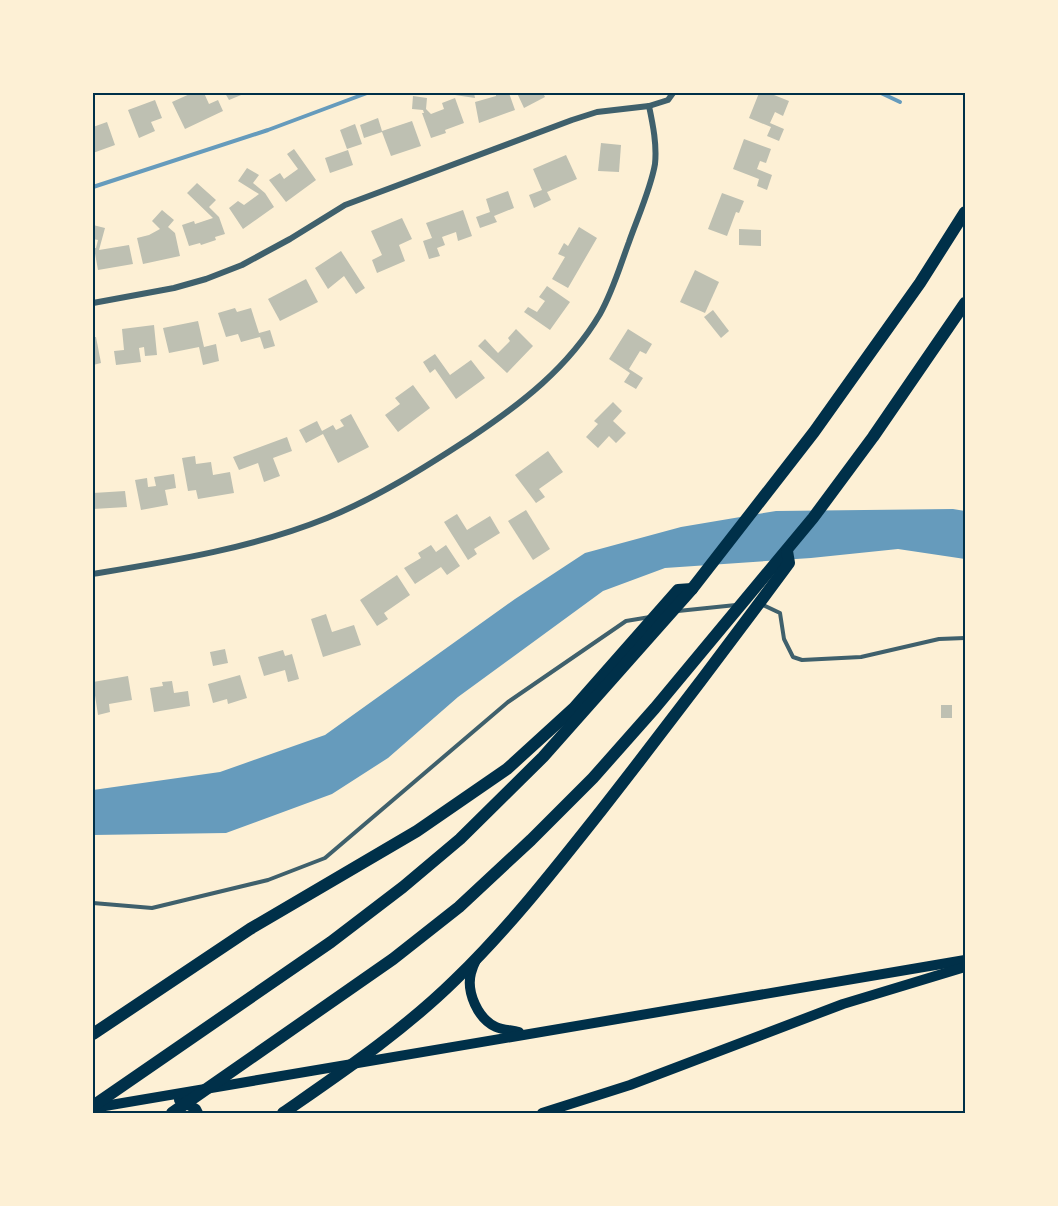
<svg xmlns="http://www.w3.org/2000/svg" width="1058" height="1206" viewBox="0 0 1058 1206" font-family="'Libre Baskerville',serif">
<rect width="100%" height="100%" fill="#fdf0d5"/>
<polygon fill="#669bbc" points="953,509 965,511 965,559 898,549 811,558 665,568 603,591 458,697 388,758 332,794 226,833 93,835 93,790 220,772 325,735 515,599 585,553 681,527 776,511"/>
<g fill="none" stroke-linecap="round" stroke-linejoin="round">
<g stroke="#669bbc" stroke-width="4">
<polyline points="881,93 900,102"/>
<polyline points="93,187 268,130 367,93"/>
</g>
</g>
<g fill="#bec0b2">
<polygon points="192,93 204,93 209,104 218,100 223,111 185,129 172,102"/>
<polygon points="225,93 246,93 229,100"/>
<polygon points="455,93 474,93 475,98 455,95"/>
<polygon points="496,93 509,93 515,110 479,123 475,102 496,96"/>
<polygon points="517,93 543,93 545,97 524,108"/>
<polygon points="759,93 769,93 789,101 783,116 775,112 770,123 784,129 779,141 767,136 771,127 749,118"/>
<polygon points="413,96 427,98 426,109 431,114 444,109 442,103 455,98 464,123 445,130 446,133 431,138 422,113 424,113 423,110 412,109"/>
<polygon points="155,100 162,118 151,122 155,131 139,138 128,110"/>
<polygon points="378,118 382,131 412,121 421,146 391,156 382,132 364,138 360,125"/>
<polygon points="107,122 115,145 93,153 93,127"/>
<polygon points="355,124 362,144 347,149 340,130"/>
<polygon points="744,139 771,149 766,163 760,161 757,169 772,175 767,190 757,186 759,179 733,169"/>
<polygon points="601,143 621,145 619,172 598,171"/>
<polygon points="294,149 316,180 286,202 269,180 280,173 284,179 298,169 287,154"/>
<polygon points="348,150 353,165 330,173 325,158"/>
<polygon points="566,155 577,179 547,192 551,200 534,208 529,195 542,190 533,169"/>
<polygon points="247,168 259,175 253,183 265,193 274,207 243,229 229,208 238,201 244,205 259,194 238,181"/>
<polygon points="197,183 216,200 209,207 219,217 225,234 215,237 216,240 201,245 200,243 189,246 182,225 194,221 195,224 213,218 187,193"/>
<polygon points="508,191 514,208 494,216 497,222 480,228 476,217 490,212 486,199"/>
<polygon points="722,193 744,201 739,213 736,212 727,236 708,229"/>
<polygon points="162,210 174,220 168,227 175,233 180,256 143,264 137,238 149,235 160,229 152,221"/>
<polygon points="463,210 472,236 458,241 456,232 442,237 445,245 437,248 440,256 429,259 423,241 432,238 426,223"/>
<polygon points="402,218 412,239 399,245 405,261 377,273 372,260 382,255 371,231"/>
<polygon points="93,225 105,228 99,250 129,245 133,264 98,270 94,248 96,248 98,240 93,239"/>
<polygon points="579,227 597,238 568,288 552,279 565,257 558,254 564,243 568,246"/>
<polygon points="739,229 761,230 761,246 739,245"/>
<polygon points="341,251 365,288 356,294 344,276 328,289 315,268"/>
<polygon points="695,270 719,282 705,313 680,302"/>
<polygon points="306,279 318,302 280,321 268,299"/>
<polygon points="547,286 570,302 550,330 524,312 528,307 537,312 545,301 539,297"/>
<polygon points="235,308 237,312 251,308 259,333 270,330 275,346 264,349 260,337 241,342 238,334 226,337 218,313"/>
<polygon points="713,310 729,331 721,338 704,317"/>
<polygon points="198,321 204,347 216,344 219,361 203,365 199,347 169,353 163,328"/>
<polygon points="154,325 157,355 145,356 144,347 139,348 141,362 116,365 114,351 124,350 122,329"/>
<polygon points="516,329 533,346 507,373 478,346 485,339 498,353 510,341 508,338"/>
<polygon points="628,329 652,344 646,354 640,351 629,369 643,378 636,389 624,382 630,373 609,359"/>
<polygon points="93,337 96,337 101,363 93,365"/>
<polygon points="435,354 450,375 471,360 485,378 456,399 435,369 430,373 423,362"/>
<polygon points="413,385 430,408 398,432 385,415 400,404 395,398"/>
<polygon points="613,402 622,411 613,421 626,433 616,443 609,436 598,448 586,437 598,424 594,421"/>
<polygon points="351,414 369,447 338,463 323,434 306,443 299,430 317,421 322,431 333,425 336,430 344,426 340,420"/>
<polygon points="287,437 292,451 273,458 280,476 264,482 258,463 239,470 233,457"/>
<polygon points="548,451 563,472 539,489 545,497 536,503 515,475"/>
<polygon points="195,456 196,464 211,462 213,475 230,472 234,493 198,499 196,490 188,491 182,458"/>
<polygon points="174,474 176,488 165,490 168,505 141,510 135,480 147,478 148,487 156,486 154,477"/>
<polygon points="125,491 127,507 93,509 93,493"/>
<polygon points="526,510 550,549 533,560 508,521"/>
<polygon points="457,514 467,530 490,516 500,533 474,549 477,554 468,560 444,522"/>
<polygon points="431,545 436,552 446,545 460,566 447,575 441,567 415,584 404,568 421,558 418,553"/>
<polygon points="397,575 410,595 384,613 388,619 377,626 360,600"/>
<polygon points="326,614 332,632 354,625 361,645 323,657 311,619"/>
<polygon points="225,649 228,663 213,666 210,652"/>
<polygon points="283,650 285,656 292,654 299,679 288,682 285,670 264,676 258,657"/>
<polygon points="240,675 247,698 228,704 227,699 213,703 208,684"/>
<polygon points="128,676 132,700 109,704 110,712 98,715 93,682"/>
<polygon points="172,681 174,693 188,691 190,706 154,712 150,688 163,686 162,682"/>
<rect x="941" y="705" width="11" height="13"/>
</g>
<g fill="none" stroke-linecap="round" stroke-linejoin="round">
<g stroke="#3f606c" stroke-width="4">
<polyline points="761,604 780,613 784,639 793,657 802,660 861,657 939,639 965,638"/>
<polyline points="678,611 736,605"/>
<polyline points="93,903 152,908 268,880 325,858 508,702 626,621 650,617"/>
</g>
<g stroke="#3f606c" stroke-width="6">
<polyline points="93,303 174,288 206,279 242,265 290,239 345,205 572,120 597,112 649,106 668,100 673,93"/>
<path d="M93,574C172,561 253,548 327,518C378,497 424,468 470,438C521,404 568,368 600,314C613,291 620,266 629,242C637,219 651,188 655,164C657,145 653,125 649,106"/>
</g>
<g stroke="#003049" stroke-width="10">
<path d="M476,960C474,964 472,969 471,973C466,992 478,1019 496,1027C503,1030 511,1030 519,1032"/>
<polyline points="179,1100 196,1109 198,1113"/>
<polyline points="93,1108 965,960"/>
<polyline points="542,1113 630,1085 843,1004 965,967"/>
</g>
<g stroke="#003049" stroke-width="12">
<polyline points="93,1034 250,929 417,831 507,769 574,708 678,590 692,589"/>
<polyline points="93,1106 331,942 403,887 460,839 543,757 692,589 814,432 920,283 965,212"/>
<polyline points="172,1113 393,959 459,907 531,840 593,778 655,708 813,518 873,437 965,303"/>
<path d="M283,1113C342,1072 403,1031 455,980C508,929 554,870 600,812C664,730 727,647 789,563L787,551"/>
</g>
</g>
<rect width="1058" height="1206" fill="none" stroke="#fdf0d5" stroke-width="189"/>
<rect x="94" y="94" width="870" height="1018" fill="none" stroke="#003049" stroke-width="2"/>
</svg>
